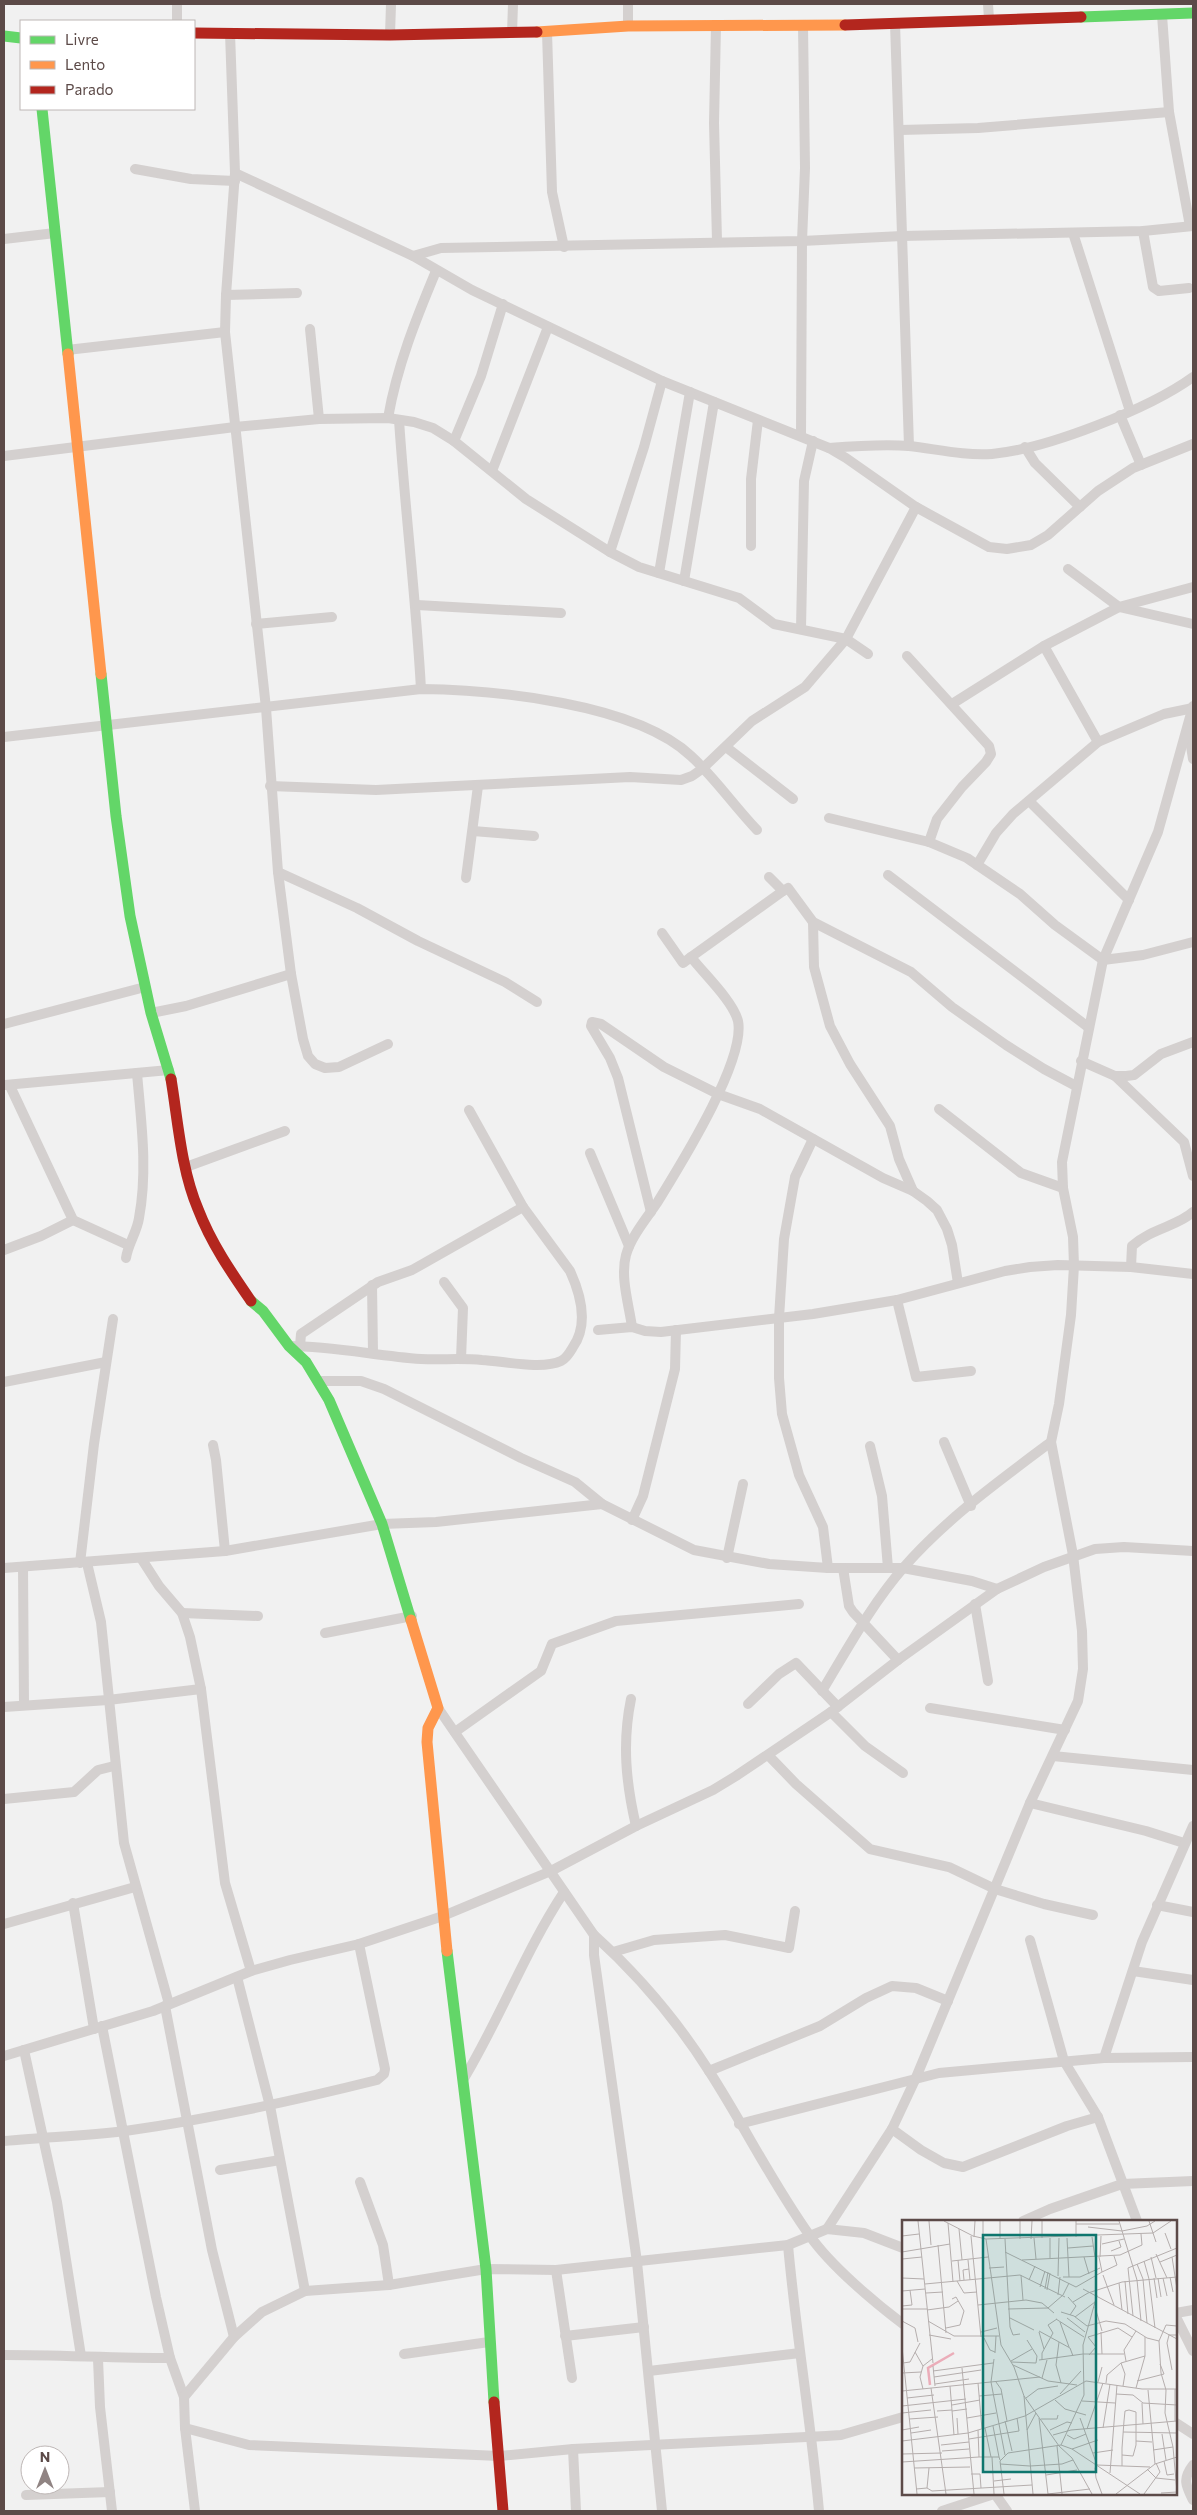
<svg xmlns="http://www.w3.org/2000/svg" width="1197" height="2515" viewBox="0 0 1197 2515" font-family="Commissioner,sans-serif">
<rect width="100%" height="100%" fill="#f1f1f1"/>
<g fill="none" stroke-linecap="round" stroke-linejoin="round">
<g stroke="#d4d0cf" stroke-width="10">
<polyline points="988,4 989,19"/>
<polyline points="1162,15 1169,112 1190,226"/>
<polyline points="177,21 177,4"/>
<polyline points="895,23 909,446"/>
<polyline points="716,25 714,123 717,241"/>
<polyline points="628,26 628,4"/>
<polyline points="547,32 552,192 564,247"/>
<polyline points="230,33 235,173 226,295 225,332 266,708 278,872 291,974 303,1039 308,1056 315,1064 325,1068 339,1067 388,1044"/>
<polyline points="512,33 513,4"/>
<polyline points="390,35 391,4"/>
<polyline points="900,130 978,128 1169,112"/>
<polyline points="135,169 191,179 235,181"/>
<polyline points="235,173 413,256 472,290 662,381 829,448 846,458 916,507 989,547 1007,549 1031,545 1048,535 1098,491 1133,468 1193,444"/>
<polyline points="1143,231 1153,287 1159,291 1189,288"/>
<polyline points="1073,233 1130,411"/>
<polyline points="4,239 55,233"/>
<polyline points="413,256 441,248 802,241 902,236 1143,231 1193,226"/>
<polyline points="226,295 297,293"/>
<polyline points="310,329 319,419"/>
<polyline points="67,350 225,332"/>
<polyline points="1120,415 1141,465"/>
<path d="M388,418C397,366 416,319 436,271"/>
<path d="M399,420C405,510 416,599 421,689"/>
<polyline points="801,436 802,241 805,168 803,26"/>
<polyline points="454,441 481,376 503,304"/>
<polyline points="1025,447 1035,463 1080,507"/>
<path d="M829,448C855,446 882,444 909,446C936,449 964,456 992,454C1046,449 1149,409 1193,377"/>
<polyline points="4,456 235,427 319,419 388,418 414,422 433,428 454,441 526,499 610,552 639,567 739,598 774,624 846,639 868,654"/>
<polyline points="492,471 548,327"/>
<polyline points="751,546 751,479 758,420"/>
<polyline points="610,552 644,447 662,381"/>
<polyline points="1068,569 1119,607 1193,624"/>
<polyline points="659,573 690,392"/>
<polyline points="684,581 714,402"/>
<polyline points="417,605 561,613"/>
<polyline points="256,624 332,617"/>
<polyline points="801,629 804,481 813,441"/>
<polyline points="1044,646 1098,742"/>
<polyline points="907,656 989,746 991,754 986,762 962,787 937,819 929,842"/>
<polyline points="952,704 1044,646 1119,607 1193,587"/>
<polyline points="1188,727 1193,759"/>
<path d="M4,737L421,689C494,690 635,703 691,756C715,778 734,806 757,830"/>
<polyline points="726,747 793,799"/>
<polyline points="270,786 376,790 630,777 681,780 692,776 702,769 752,721 805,687 846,639 916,507"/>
<polyline points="1029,801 1129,900"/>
<polyline points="829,818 929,842 967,858 1020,894 1055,925 1103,960 1143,955 1193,942"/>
<polyline points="473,831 534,836"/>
<polyline points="977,865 996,833 1013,814 1098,742 1164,714 1193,708"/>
<polyline points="278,872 357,908 418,941 505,982 537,1002"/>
<polyline points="888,875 1088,1027"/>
<polyline points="769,877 783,891 788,888 813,922 911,972 952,1007 1006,1045 1044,1069 1076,1086"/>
<polyline points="466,878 478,786"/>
<polyline points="813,922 814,967 830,1026 850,1064 890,1126 899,1159 913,1191"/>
<polyline points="662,933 683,963 691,957"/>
<polyline points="151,1013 186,1006 291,974"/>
<polyline points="4,1024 145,987"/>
<polyline points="1081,1061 1115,1076 1126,1076 1134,1075 1161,1054 1193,1042"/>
<polyline points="1115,1076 1184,1142 1193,1176"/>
<polyline points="5,1085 169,1070"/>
<polyline points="10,1086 73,1220 128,1245"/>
<polyline points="939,1109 1021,1173 1063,1188"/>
<polyline points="813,1139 795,1177 784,1239 779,1318 779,1378 782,1414 799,1475 823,1527 828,1568"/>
<polyline points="590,1153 629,1246"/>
<polyline points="186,1167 285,1131"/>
<polyline points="651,1212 618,1078 610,1058 591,1026 592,1022 601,1024 664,1067 718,1094 760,1109 883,1178 913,1191 927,1201 937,1210 947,1229 952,1245 958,1283"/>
<polyline points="4,1250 41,1236 73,1220"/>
<path d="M126,1258C128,1244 137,1232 139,1218C148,1170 141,1121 137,1073"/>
<path d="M1131,1267L1132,1246C1152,1228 1178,1226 1193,1212"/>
<polyline points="444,1282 463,1308 461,1359"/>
<polyline points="372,1285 373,1352"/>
<polyline points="897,1300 916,1377 971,1371"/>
<path d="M632,1327C629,1305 620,1277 626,1255C631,1237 646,1219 657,1203C679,1167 746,1061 738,1021C733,1001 704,974 691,957L783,891"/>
<polyline points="598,1330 632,1327 645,1331 661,1332 813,1314 897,1300 1005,1271 1030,1267 1058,1265 1131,1267 1193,1274"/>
<path d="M289,1346C334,1346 377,1356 421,1359C441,1360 462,1358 482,1360C503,1361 542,1370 561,1361C567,1358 570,1352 573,1347C589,1324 581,1295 570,1271L523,1207L469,1110"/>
<polyline points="300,1346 301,1334 378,1282 412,1270 523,1207"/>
<polyline points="320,1381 361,1381 384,1389 521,1458 575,1482 602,1504 694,1550 769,1564 828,1568 903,1568 972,1581 997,1589"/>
<polyline points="4,1382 106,1362"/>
<polyline points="944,1442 971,1506"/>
<polyline points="213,1445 216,1460 225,1551"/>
<polyline points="870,1446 882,1496 888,1568"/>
<polyline points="632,1520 643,1496 675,1369 676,1330"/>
<polyline points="141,1558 159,1586 182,1613 190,1637 201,1689 225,1883 251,1971"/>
<polyline points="727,1558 743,1484"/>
<polyline points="80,1563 94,1444 113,1319"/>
<polyline points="87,1563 101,1622 124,1843 169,2004"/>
<polyline points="23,1567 24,1704"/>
<polyline points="4,1568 225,1551 382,1524 436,1522 602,1504"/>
<polyline points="843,1568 849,1606 853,1612 898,1660"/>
<polyline points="975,1604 988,1681"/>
<polyline points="182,1613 258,1616"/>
<polyline points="325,1633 412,1616"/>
<path d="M822,1691C848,1648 871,1605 904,1567C946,1519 1000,1480 1051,1442"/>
<path d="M631,1699C622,1743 626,1783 636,1826"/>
<polyline points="748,1704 779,1674 796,1663 838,1707"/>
<polyline points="4,1707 108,1700 201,1689"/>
<path d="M438,1708L594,1935C637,1974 678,2022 709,2071C744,2125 772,2183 810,2236C831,2266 874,2302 903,2324"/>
<polyline points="930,1708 1065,1730"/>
<polyline points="831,1712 865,1746 903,1773"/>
<polyline points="455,1732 541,1671 552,1644 616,1621 799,1604"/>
<polyline points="769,1756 796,1784 870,1849 949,1867 995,1889 1044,1904 1093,1915"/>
<polyline points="1053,1756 1193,1770"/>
<polyline points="4,1799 74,1792 98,1770 114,1766"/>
<polyline points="1030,1803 1146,1831 1184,1843"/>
<polyline points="73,1903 94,2029"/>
<polyline points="1157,1905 1193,1912"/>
<polyline points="4,1924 135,1887"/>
<polyline points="594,1935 594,1955 637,2262 662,2511"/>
<polyline points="1030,1940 1064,2061 1098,2117 1137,2221"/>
<polyline points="613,1952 654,1940 725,1935 789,1948 795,1911"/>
<polyline points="1133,1971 1193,1980"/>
<polyline points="237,1977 270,2106 305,2291"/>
<polyline points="165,2006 212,2250 234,2337"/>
<polyline points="102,2026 156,2297 170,2358"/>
<polyline points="24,2050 57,2202 81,2356"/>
<polyline points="4,2056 153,2011 251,1971 290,1960 359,1944 443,1916 551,1871 636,1826 713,1790 736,1776 831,1712 898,1660 997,1589 1044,1567 1095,1549 1124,1547 1193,1551"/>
<polyline points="1104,2058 1142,1942 1193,1826"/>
<polyline points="709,2071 820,2026 866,1998 892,1986 916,1988 948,2001"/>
<path d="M463,2080C500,2019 525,1951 564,1892"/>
<polyline points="739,2124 939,2073 1104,2058 1193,2057"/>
<polyline points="892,2129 921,2150 944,2163 963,2167 1067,2126 1098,2117"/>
<path d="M4,2141C44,2137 84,2136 125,2131C210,2119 293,2101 377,2080L384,2074L385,2069L359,1944"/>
<polyline points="220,2170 280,2160"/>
<polyline points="360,2182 383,2245 389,2285"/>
<polyline points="1023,2221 1050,2209 1122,2184 1193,2181"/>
<polyline points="827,2229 892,2129 915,2080 1030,1803 1078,1701 1083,1669 1082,1631 1073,1555 1051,1442 1059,1404 1071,1315 1074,1266 1073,1237 1063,1188 1062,1162 1103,960 1158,832 1193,706"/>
<path d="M788,2245C796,2334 811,2422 819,2511"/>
<polyline points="556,2270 572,2378"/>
<polyline points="1176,2313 1193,2310"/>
<polyline points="1176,2317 1193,2351"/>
<polyline points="565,2336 644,2327"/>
<polyline points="404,2354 489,2342"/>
<path d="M4,2355C59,2355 114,2358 170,2358L184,2397L185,2428L195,2511"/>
<polyline points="98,2359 100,2407 112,2511"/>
<polyline points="649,2371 800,2353"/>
<polyline points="184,2397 234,2337 262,2312 305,2291 389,2285 486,2269 556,2270 788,2245 827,2229 864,2233 903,2248"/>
<polyline points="1176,2423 1193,2434"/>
<polyline points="185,2428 249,2445 499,2456 573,2449 826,2436 841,2435 903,2417"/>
<polyline points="573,2449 576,2511"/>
<path d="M1193,2465C1182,2479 1186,2486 1193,2500"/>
<polyline points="995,2494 1007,2511"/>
<polyline points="26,2495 110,2492"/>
<polyline points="942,2511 994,2494"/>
</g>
<g stroke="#63d668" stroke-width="11">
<polyline points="1081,17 1193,13"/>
<polyline points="4,36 21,38"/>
<polyline points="42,109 68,354"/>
<polyline points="101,674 116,816 130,916 151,1013 171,1079"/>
<polyline points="251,1301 263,1311 289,1346 306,1362 329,1400 382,1524 411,1620"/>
<polyline points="447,1951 486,2269 494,2402"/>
</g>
<g stroke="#ff974d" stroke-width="11">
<polyline points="537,32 628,26 845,25"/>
<polyline points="68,354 101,674"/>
<polyline points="411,1620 438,1708 428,1728 427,1742 447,1951"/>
</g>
<g stroke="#b3261e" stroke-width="11">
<polyline points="845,25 1081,17"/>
<polyline points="194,33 390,35 537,32"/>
<path d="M171,1079C178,1121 181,1169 198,1209C211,1243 231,1272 251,1301"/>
<polyline points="494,2402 503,2511"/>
</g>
</g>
<g transform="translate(902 2220)">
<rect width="275" height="275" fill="#f1f1f1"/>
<path fill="none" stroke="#ebadb9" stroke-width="2.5" d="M28,165L26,148L52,133"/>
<path fill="none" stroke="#b5aead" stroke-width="1" d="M16,1L31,143M27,1L29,25M42,1L71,16L84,19L251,13L269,1M174,1V17M217,1L235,60L239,101M247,1L254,22M46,3L51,62M174,4H217M186,7L220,11L245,6L253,1M57,9L60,40M263,13L269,29M0,16L17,14M69,16L79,117M72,17L73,1M190,17L193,37M132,18L134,39M140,18V1M148,18V38M165,18L167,57M81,19V1M84,19L99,125L112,147L122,176L131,274M98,19V1M103,19L108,107L111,115L118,114M118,19V1M129,19L130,1M200,24L222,19M36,25L44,113M166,28L191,26M209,31L219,27L217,21M0,32L48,24M103,32L174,67L200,52M254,34L265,58M182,37L187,54M197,37L200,52L215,45L212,36M198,37L199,16M249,37L254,58M270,37L275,69M0,39L20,37M56,40L58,61M66,40L68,60M120,40L218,35L240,25L239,14M50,41L86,37M242,41L247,59M258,42L275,35M235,44L241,59M87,48L102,47M119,55L121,80M201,55L212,85M156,56L157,18M161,57H178L198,48M268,57L271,72M0,58L22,59M252,58L255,78M256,58L259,77M261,58L265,76M241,59L245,103M247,59L253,108M62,60L61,50L67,49M127,60L133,46M55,61L62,73L75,72M223,61L226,94M217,63L220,90M23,64L118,55L163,77M138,67L143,51M143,69L146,52M181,69L275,119M145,70L148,53M0,71L23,69M24,73L41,72M156,75L158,57M166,77L174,86L168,95M171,82L186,73L220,62L275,57M76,85L124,80L140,83L152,93M0,86L10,85L8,70M193,87L200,111M0,89H25M106,89L146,88L161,75L167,63M25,90L47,87L56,81M159,92L172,96L185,106L204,101L223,104L245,118L257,121M231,96L226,48L275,28M173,97L193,82M108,98L132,110M165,98L183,112M154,99L182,117M0,101L13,108L16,122M26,101L52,116H97M158,102L167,127M44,108L58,105L62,91L54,77L50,79M137,111L168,128L171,136M79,112L95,108M137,112L142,129M199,112L200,134M27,115L49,119M186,117L216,108L230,117M186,117L194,127L187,135M82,118L88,130L93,132M157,122L154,145L159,163M0,127L15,274M13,132L21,146M93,133L94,116M137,140L181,134H222M140,140V133L151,113L146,105L155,99M109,141L130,129M224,141L222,130L234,111M109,142L134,143L135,136L125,120M1,143L8,142L18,123M219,143L223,154L221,166M111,145L146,161L175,165M31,146L33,166M60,148L72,274M270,150L265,123L267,115H275M31,151L91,143M0,153L19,152M32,157L79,150M140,158L145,140M235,161L262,154L258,144M89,162L97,204M89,162L92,139M94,162L99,169L105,201M196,162L200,147M76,163L80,209M204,163L205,155L219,143L243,136M33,164L67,159M48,166L52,215M29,168L44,274M234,168L243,136V117M21,169L18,157L21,146L30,139M246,170L253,244M0,171L138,157M158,174L179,151M214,174L231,175L241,183L275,185M77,176L100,174M122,176L157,226L170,238L190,274M5,178L32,175M124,178L136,169L156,166M153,180L163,189L184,195M180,181L213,183M240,183L241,204M50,185L78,180M0,186L64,179M35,191L50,190M50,191L65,189M0,193L29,190M55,198L56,214M65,198L94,193M137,198L146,274M178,198L195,245M7,199L36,197M139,199H155L156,195M103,201L110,231M273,201V169M97,204L103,235M91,206L97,237M83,208L89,237M201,208L208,164M185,209L201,163M0,210L17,207M76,210L77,237M125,210L134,193M148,210L165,202L170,203M221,212L275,213M9,213L29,210M260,214L264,240M151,215L169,210L275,201M165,215L172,219L184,214M67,219L117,211L115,198M0,221L66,213L123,196L184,161L240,169H275M234,221L250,222M39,225L67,222M159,225L182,175L181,125L195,75M155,226L160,274M170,229L196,220M251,230L271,227M40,231L67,229M191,233L211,230M0,234L40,233M90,237L92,274M262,241L265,255L272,254M0,242L77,237H97L98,240M98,244L128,246L160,244L171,240M220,246V228L222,201L223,191L227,190L234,192V225L231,236L220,235M12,248L68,247M245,249L254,258L273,260M208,253L215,165M69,254H78L79,268M144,255L175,250M92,261L109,259M25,268L30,271L130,265M14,269L25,268L27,248M259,273L275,272L271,227L263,193L264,170L259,153L257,121L264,105L275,106M102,274L98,241L106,233L159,225L170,229L238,274M146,274L188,269M200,274L194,258L193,248L195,245L248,247M214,274L253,244L275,237M242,274L258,252L254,243"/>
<path fill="#0f766e" fill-opacity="0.15" stroke="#0f766e" stroke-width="2.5" d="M81,15H194V252H81Z"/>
<rect width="275" height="275" fill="none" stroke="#5c4a48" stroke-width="2.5"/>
</g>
<rect width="1197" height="2515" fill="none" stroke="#5c4a48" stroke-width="10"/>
<rect x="20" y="20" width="175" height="90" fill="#ffffff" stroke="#beb7b6"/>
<rect x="30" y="36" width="25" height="8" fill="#63d668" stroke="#beb7b6"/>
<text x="65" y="45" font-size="15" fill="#5c4a48">Livre</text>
<rect x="30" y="61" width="25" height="8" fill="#ff974d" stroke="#beb7b6"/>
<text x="65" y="70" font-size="15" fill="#5c4a48">Lento</text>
<rect x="30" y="86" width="25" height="8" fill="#b3261e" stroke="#beb7b6"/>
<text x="65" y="95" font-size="15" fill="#5c4a48">Parado</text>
<g transform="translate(45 2470)"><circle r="24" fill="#ffffff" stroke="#beb7b6"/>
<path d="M0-4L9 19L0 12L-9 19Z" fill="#908483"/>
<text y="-8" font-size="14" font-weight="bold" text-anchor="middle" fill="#5c4a48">N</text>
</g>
</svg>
